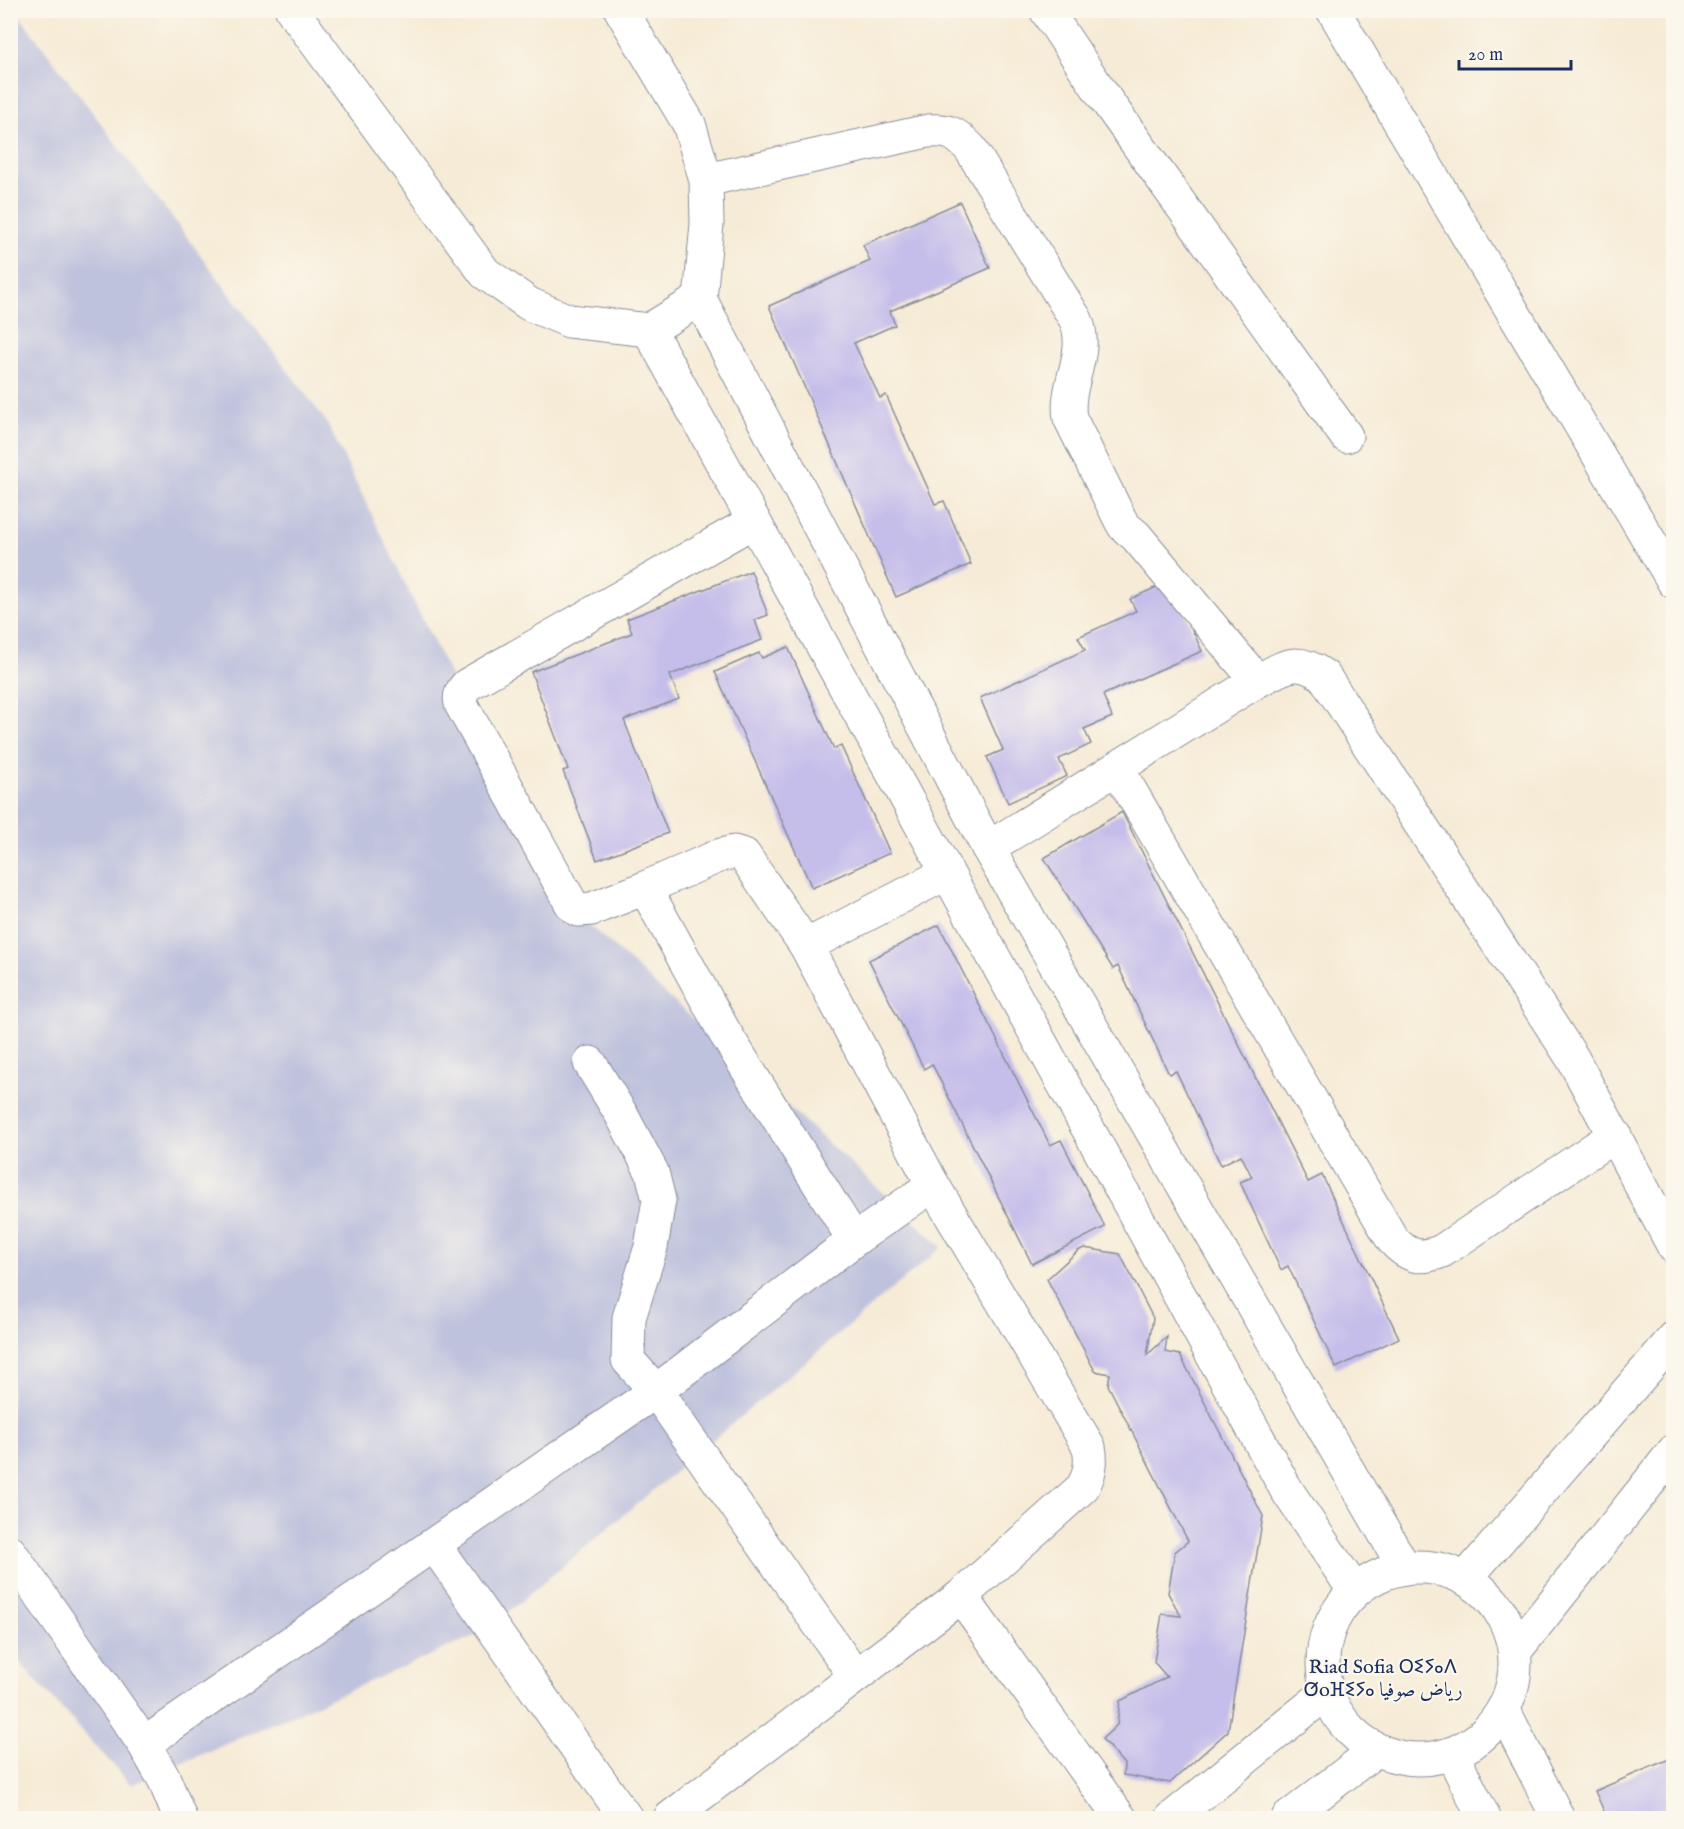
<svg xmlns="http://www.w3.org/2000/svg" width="1684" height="1829" viewBox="0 0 1684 1829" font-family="'IM FELL English',Amiri,'Noto Sans Tifinagh',serif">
<rect width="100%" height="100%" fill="#fbf7ec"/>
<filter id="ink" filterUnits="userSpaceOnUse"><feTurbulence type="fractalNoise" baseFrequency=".0167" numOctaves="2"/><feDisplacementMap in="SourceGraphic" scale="12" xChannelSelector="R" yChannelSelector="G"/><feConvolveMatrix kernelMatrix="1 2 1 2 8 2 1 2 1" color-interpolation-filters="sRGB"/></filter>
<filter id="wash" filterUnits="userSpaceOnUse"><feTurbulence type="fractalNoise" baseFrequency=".008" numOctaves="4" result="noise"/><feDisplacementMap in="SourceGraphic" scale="24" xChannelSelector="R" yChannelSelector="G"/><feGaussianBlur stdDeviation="1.35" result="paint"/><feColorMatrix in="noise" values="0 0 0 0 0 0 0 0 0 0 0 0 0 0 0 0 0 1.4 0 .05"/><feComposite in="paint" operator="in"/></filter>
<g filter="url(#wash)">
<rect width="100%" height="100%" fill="#f6ebd6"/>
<polygon fill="#bfc2dd" points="15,10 326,421 557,895 942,1247 486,1631 131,1785 11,1653 10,11"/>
<g id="blocks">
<g fill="#c5bdea">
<polygon points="960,202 990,268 890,311 895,325 854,343 880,398 886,395 935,504 944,501 971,564 896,597 769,306 870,261 863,245"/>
<polygon points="751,571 768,615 755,620 762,640 670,675 679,699 624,720 668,833 597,860 563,771 568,769 531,672 632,633 627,619"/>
<polygon points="1170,581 1202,651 1103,695 1112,717 1084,729 1091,744 1059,759 1067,776 1008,803 987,757 1003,750 980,698 1085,650 1078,637 1136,611 1130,599"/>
<polygon points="788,647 834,749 841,746 890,853 812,888 715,672 759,653 762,658"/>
<polygon points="1122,812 1308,1182 1322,1175 1399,1338 1336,1368 1288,1266 1281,1270 1240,1182 1252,1177 1241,1155 1221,1165 1176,1071 1169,1074 1118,966 1113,969 1044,858"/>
<polygon points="939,925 1050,1145 1061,1140 1105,1227 1032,1264 932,1064 924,1069 869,960"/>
<polygon points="1084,1248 1120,1254 1153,1318 1147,1355 1167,1337 1165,1352 1180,1355 1263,1516 1228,1731 1170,1783 1123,1775 1124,1764 1102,1739 1117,1725 1120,1701 1167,1677 1154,1662 1162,1614 1181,1616 1168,1593 1175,1552 1188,1541 1108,1385 1110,1374 1095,1371 1047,1279 1078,1251"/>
<polygon points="1674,1757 1674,1818 1607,1818 1595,1791"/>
</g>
</g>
</g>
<g filter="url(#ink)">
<use href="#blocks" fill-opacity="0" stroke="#888d9a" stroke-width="1.5"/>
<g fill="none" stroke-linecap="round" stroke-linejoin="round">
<defs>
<g id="minor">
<polyline points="292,10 485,273 529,304 569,321 649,330 700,299"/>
<polyline points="621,10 689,124 706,180 707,224 700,299 988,848 1404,1567"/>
<polyline points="1046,10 1106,100 1346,436"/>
<polyline points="1333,10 1674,582"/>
<path d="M706,180L928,131C950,130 955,133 970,148L1076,320C1090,353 1064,385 1070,418L1120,519L1124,526L1136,536L1257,681"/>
<polyline points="649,330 1286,1489 1354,1590"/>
<path d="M1117,768L1392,1239C1408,1257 1420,1260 1442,1251L1615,1135"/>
<path d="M988,848L1257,681C1285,667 1295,656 1324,676L1573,1059L1674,1247"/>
<polyline points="645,888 725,1033 854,1240"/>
<polyline points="806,946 947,873"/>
<polyline points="590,1063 621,1114 652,1172 659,1200 651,1247 629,1318 628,1360 656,1391 855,1676"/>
<polyline points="435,1546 626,1818"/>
<polyline points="10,1552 144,1744 164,1779 180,1818"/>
<circle cx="1419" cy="1663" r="96"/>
<polyline points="1466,1578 1674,1338"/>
<polyline points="961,1596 1120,1818"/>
<polyline points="1515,1651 1674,1451"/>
<polyline points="1504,1711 1558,1818"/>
<polyline points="144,1744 656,1391 854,1240 933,1185"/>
<polyline points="1452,1754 1484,1818"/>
<path d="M670,1818L961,1596L1083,1487C1090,1473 1092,1462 1089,1447L933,1185L806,946L744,855L734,852L721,855L645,888L592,909L578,910L572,905L461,704C459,695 461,692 467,685L754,521"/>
<polyline points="1172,1818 1326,1693"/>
<polyline points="1288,1818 1376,1750"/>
</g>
</defs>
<use href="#minor" stroke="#888d9a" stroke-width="35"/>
<use href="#minor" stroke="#fff" stroke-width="33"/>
</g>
</g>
<g text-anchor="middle" stroke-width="4.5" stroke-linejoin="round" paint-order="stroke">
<g font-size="20" fill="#1b2f5e" stroke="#fbf7ec">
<text x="1383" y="1673">Riad Sofia ⵔⵉⵢⴰⴷ<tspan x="1383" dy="23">ⵚoⴼⵉⵢⴰ رياض صوفيا</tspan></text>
</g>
</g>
<rect width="1684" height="1829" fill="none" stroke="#fbf7ec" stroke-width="36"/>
<path d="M1459 60v9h112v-9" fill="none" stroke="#1b2f5e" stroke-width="3"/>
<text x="1468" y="60" font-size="18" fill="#1b2f5e" stroke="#fbf7ec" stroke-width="4.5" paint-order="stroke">20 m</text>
</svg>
